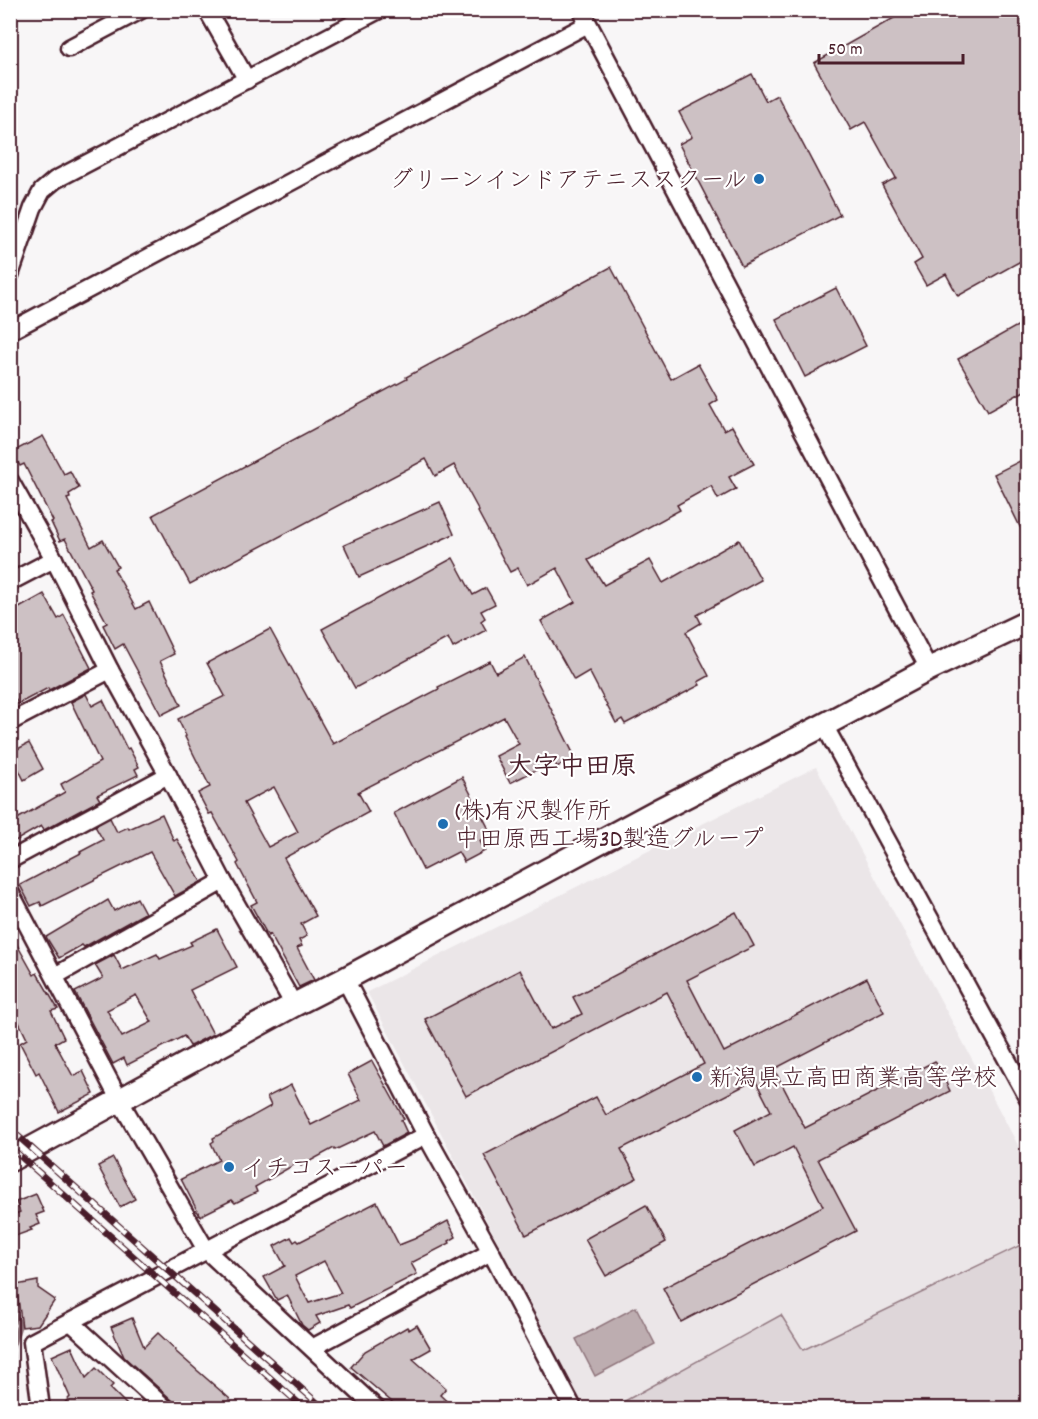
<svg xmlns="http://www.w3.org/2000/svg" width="1038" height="1419" viewBox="0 0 1038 1419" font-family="Dekko,'Klee One',sans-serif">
<rect width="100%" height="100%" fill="#f8f6f7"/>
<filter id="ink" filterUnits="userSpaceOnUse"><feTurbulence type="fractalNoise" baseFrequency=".0167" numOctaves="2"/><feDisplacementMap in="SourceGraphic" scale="12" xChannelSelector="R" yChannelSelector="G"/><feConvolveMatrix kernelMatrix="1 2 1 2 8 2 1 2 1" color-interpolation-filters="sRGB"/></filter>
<g filter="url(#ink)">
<polygon fill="#ebe6e8" points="816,767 1027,1162 1027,1408 585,1408 367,992"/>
<polygon fill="#ded6d9" stroke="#947a82" stroke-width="1.5" points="1027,1242 1027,1408 615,1408 614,1407 781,1315 803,1350"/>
<polygon fill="#bdadb0" stroke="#8f747b" stroke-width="1.5" points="636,1307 655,1344 595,1376 576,1339"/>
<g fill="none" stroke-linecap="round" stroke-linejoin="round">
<polyline stroke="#8f747b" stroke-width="6" points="10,1302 19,1325 11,1349 15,1408"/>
</g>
<g fill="#cdc1c4" stroke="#4a1f2b" stroke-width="1.5" fill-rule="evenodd">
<polygon points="908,10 1028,10 1028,257 958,296 946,274 926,285 914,264 922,259 882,185 896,178 865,122 851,130 814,63"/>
<polygon points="752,74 766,101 777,95 840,215 742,266 679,144 692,137 679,112"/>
<polygon points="611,267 671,379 698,364 718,400 710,405 724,430 732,426 754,464 729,477 736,489 718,499 711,486 677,505 680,510 588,560 604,585 650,560 663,583 739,540 761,580 697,615 701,623 686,632 709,676 698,682 700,685 625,724 622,719 616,723 589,671 574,680 541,621 575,602 557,568 527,585 518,568 510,572 478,512 479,511 454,465 435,476 426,459 190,584 153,515 407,379 406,377"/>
<polygon points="836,288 866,346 805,377 776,319"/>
<polygon points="1028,320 1028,389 988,411 958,359"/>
<polygon points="43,436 64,474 70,471 79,488 69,494 70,498 67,499 91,547 103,540 118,567 114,569 136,609 149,602 174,654 160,661 181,705 161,715 123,644 115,649 103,625 107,623 90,591 92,590 65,539 60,541 51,522 53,521 24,464 20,466 12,452"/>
<polygon points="1028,457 1028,543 994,474"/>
<polygon points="440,502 454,534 359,577 344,545"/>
<polygon points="453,558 473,595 486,588 495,604 481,611 485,618 481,621 486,630 453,648 448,638 355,688 322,629"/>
<polygon points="44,594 58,619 64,615 91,668 49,690 48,688 18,704 15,699 10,701 10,613"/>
<path d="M270,629L333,744L439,689L438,687L490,661L496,673L525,657L575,757L557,767L554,761L510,783L496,756L519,744L504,717L358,792L369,812L284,858L316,916L301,924L307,936L299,940L302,946L297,948L314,980L299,987L270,934L268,936L251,905L257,902L237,864L239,862L212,813L209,814L198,793L210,787L185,737L186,736L178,719L225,696L207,663ZM274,787L298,832L268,847L244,803Z"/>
<polygon points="86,694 92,706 103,700 127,749 129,748 139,767 135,769 138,775 97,795 100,800 44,830 41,826 10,844 10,823 65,792 61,784 100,762 71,702"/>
<polygon points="29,743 43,769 24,780 19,770 10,775 10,753"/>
<polygon points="462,777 492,835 480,841 485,851 464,862 458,852 423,870 394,813"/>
<polygon points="162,814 174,841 177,839 201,882 175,896 150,852 42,906 40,902 31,906 20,885 81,853 80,852 103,840 95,826 110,818 117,832 128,827 129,829"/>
<polygon points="137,898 145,913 84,947 82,945 59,958 46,937 108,900 114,911"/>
<polygon points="736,912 754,946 687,980 724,1052 867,978 884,1012 774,1069 805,1128 935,1061 950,1091 818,1159 856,1231 681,1322 663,1288 823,1206 793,1147 755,1167 735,1130 771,1111 755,1080 621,1149 637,1178 526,1235 484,1155 596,1097 606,1115 704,1064 667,992 466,1096 425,1019 520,970 551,1029 582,1014 573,997"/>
<path d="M217,929L237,967L190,990L213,1034L190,1046L184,1036L127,1065L124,1058L113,1064L75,992L103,978L95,965L114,955L122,970L157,954L160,959L192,945L190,942ZM136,995L152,1022L122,1037L107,1010Z"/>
<polygon points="10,932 34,975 37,973 58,1009 51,1011 64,1038 55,1043 73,1076 83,1071 94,1094 59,1112 39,1072 36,1074 20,1043 27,1039 10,1004"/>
<polygon points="372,1061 404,1119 401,1120 407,1133 383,1146 375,1131 335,1150 334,1148 301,1166 299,1162 255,1187 257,1192 235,1203 232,1200 200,1216 181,1179 219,1160 211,1143 214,1141 213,1138 271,1106 267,1097 291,1085 311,1125 361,1100 348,1074"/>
<polygon points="113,1158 135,1199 120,1207 98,1166"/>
<polygon points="36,1194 44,1212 36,1215 40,1224 30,1228 32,1230 10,1238 10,1216 20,1212 16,1202"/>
<path d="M377,1202L399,1245L414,1239L448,1221L456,1237L449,1241L450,1243L411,1263L417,1274L350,1308L348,1305L316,1316L320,1323L308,1330L302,1325L287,1295L277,1300L264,1277L285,1266L274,1246L291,1237L294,1242L297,1240L299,1242ZM324,1261L341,1293L309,1303L295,1276Z"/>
<polygon points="646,1205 666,1242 606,1276 585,1239"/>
<polygon points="38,1281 38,1288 55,1300 38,1325 22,1327 16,1285"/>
<polygon points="132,1318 144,1347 158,1333 176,1350 175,1351 230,1399 222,1408 179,1408 172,1400 124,1357 111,1327"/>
<polygon points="417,1325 431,1349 413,1359 446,1388 440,1395 454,1408 399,1408 351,1367 365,1351 407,1327 409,1330"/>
<polygon points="72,1347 86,1378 96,1368 113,1385 110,1388 130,1408 60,1408 70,1397 52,1356"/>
</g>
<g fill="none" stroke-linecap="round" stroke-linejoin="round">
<defs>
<g id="street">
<polyline points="207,10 247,80"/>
<polyline points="581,10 929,669"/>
<polyline points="69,48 141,10"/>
<polyline points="10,275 33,208 42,191 55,180 379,10"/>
<polyline points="10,331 588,24"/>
<polyline points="10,481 54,559"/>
<polyline points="10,582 54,559 110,670 168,775 223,881 294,1005"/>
<polyline points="10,722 110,670"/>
<polyline points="824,725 1028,1098"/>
<polyline points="10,860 168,775"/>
<polyline points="10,892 120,1101 206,1250 376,1408"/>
<polyline points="55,976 223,881"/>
<polyline points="345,979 426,1135 491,1252 573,1408"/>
<polyline points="71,1322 165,1408"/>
<polyline points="312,1348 491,1252"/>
<polyline points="41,1408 32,1342 426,1135"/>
</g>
<polyline id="secondary" points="10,1160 294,1005 345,979 659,810 824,725 929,669 1028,622"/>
</defs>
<use href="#street" stroke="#4a1f2b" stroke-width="21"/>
<use href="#secondary" stroke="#4a1f2b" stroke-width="27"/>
<use href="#street" stroke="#fff" stroke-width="16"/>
<use href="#secondary" stroke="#fff" stroke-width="22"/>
<defs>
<g id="rail">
<polyline points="10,1129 323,1408"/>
<polyline points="10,1147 304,1408"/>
</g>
</defs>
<use href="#rail" stroke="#4a1f2b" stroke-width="7"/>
<use href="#rail" stroke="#fff" stroke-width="4.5" stroke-dasharray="14" stroke-linecap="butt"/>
</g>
</g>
<g fill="#1f6fb2" stroke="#fff" stroke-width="2">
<circle cx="759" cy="179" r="6"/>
<circle cx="443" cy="824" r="6"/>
<circle cx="697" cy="1077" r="6"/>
<circle cx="229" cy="1167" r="6"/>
</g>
<g text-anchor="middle" stroke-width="4.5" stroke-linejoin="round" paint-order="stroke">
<g font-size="24" fill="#4a1f2b" stroke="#fff" text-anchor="start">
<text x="747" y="187" text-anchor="end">グリーンインドアテニススクール</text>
<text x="455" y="818">(株)有沢製作所<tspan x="455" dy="28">中田原西工場3D製造グループ</tspan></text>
<text x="709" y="1085">新潟県立高田商業高等学校</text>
<text x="241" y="1175">イチコスーパー</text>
</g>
<g font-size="26" font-weight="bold" fill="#4a1f2b" stroke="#fff">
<text x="572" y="774">大字中田原</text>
</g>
</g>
<rect width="1038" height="1419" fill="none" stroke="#fff" stroke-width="36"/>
<rect x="18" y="18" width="1002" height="1383" fill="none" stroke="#4a1f2b" stroke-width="2" filter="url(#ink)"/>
<path d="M819 54v9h144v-9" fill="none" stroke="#4a1f2b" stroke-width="3"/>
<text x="828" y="54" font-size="18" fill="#4a1f2b" stroke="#ffffff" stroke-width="4.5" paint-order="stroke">50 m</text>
</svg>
